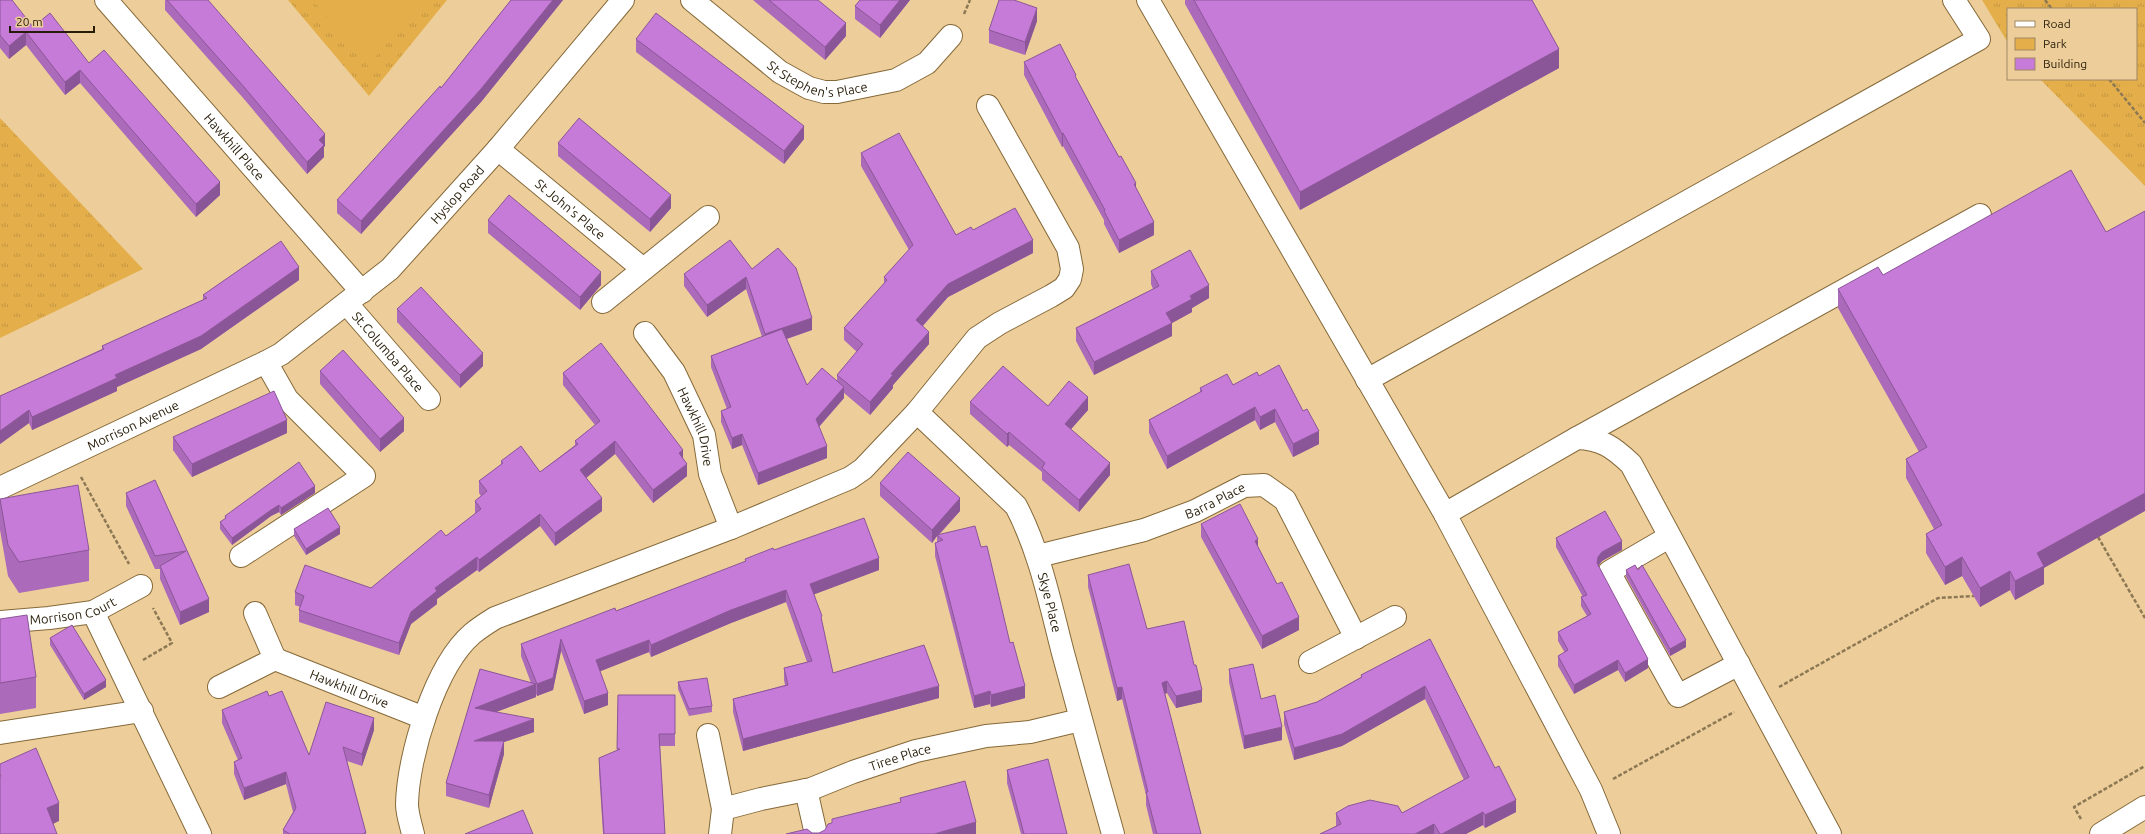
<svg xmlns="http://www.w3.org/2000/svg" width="2145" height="834" viewBox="0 0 2145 834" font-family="Ubuntu,sans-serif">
<defs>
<pattern id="grass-tufts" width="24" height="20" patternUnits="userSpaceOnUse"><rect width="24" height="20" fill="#e4af4b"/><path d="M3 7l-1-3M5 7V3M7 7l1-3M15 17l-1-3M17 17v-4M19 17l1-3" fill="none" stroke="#c49640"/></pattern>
</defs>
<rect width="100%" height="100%" fill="#edce9b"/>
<g fill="url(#grass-tufts)">
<polygon points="288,0 447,0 369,96"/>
<polygon points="1982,0 2145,0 2145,186 2040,79 2136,79 2136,9 2008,9 2008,43"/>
<polygon points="0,118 143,269 0,338"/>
</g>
<polygon fill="#e4af4b" points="313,0 422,0 368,66"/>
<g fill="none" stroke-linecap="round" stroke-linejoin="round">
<defs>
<g id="minor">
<path id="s1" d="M106,0L362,292"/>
<path id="s2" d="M692,0L780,72L809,88L824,92H837L896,80L927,63L951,36"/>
<polyline points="1148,0 1445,514 1591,790 1609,834"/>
<path id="s3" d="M498,149L643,269"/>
<polyline points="603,302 708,217"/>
<path id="s4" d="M347,304L429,399"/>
<path id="s5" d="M645,333L674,372L704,435L710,474L731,528"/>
<polyline points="1367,380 1979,39 1954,0"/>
<path id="s6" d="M917,412L1016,506C1040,552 1050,603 1063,653C1079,713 1096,774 1113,834"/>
<polyline points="1577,438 1980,215"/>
<path id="s7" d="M0,488L266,362L281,354L390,269L498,149L623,0"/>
<path d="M1445,514L1577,438C1602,439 1613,447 1631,464L1830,834"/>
<polyline points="1669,537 1609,572 1678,696 1739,664"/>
<polyline points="241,556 364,476 287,399 266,362"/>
<path id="s8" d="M1038,556L1144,530L1195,511L1244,486L1264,485L1285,500L1356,638"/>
<polyline points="93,612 200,834"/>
<path id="s9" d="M0,622L49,618L93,612L141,586"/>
<path id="s10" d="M275,659L424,718"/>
<polyline points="1310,662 1395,617"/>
<polyline points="219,687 275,659 255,613"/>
<polyline points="0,733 142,711"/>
<polyline points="708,735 723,809 720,834"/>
<polyline points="806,790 816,834"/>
<path id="s11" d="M723,809L761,799L811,789L853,772L916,751L986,736L1030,732L1080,720"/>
<path d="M413,834C411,825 407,814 407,804C408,756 435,666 472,634C479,628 487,623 495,618L731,528L850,478L863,469L917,412L977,338L1000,323L1051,296L1064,288L1070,279L1072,269L1068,248L988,106"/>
</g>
<polyline id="major" points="2101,834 2145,807"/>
</defs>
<use href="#minor" stroke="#856939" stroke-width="24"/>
<use href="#major" stroke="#856939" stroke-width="24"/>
<g stroke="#8d7854" stroke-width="2.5" stroke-dasharray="4 2" stroke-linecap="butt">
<polyline points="2045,0 2052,9"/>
<polyline points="964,14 970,0"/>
<polyline points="2109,79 2145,123"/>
<polyline points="81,477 129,564"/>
<polyline points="2098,537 2145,618"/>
<polyline points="143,660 172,643 153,608"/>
<polyline points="1779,687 1938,598 1974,596"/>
<polyline points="1613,779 1734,712"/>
<polyline points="2081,819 2074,807 2145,766"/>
</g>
<use href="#minor" stroke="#fff" stroke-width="22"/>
<use href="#major" stroke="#fff" stroke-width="22"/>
</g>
<g fill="#ab6aba">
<polygon points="0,0 33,27 89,63 220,195 196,217 80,83 65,95 26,45 9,59 0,48"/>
<polygon points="165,0 208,0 325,146 324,147 324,157 307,174 244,99 165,10"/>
<polygon points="511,0 563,0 481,102 361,234 337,213 337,200 441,88"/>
<polygon points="753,0 818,0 846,36 825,60"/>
<polygon points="910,0 880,38 855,19 855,6"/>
<polygon points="1185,0 1532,0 1559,68 1300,210 1185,4"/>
<polygon points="1037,21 1025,55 989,43 989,30"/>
<polygon points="636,39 804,139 784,164 636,52"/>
<polygon points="1024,62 1076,78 1136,189 1154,235 1119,253 1104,224 1104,220 1063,146 1062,147 1024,75"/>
<polygon points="558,143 671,208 650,232 558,156"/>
<polygon points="861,153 956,235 973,230 1033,253 948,297 923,326 929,344 893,385 893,388 870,415 844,393 844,398 819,427 827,458 758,485 742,445 732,449 721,422 721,411 727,409 711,367 711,356 762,337 746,289 707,317 684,286 684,274 752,269 812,330 787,339 807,385 837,381 837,375 857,352 844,340 844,328 884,284 884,277 909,250 861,166"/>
<polygon points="488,220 601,285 580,310 488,233"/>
<polygon points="1151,271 1209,298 1192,308 1192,312 1172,323 1172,336 1094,375 1076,341 1076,328 1153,289 1151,284"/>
<polygon points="299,280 201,349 117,387 117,391 32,430 29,423 0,444 0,396 102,349 102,346 203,300 203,295"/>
<polygon points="1838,289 2044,568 2044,584 2015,600 2010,590 1980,607 1962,576 1945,585 1926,553 1926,534 1934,529 1906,478 1906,459 1919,452 1838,308"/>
<polygon points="397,309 483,366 460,388 397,322"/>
<polygon points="320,371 404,431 380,452 320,384"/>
<polygon points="563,373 683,459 687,476 653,503 615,454 586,478 602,511 555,546 540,526 479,572 477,570 437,599 437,604 411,624 399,655 299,622 299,610 300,607 295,605 295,592 371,588 446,536 475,514 475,501 481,496 479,493 479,481 501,465 501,461 540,472 575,445 575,441 595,425 563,385"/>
<polygon points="1259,376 1303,411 1319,444 1293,457 1275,422 1260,430 1255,420 1167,469 1149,433 1149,420 1200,392 1200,388 1233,385"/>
<polygon points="970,402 1048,406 1088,410 1071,429 1110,475 1079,512 1042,480 1042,472 1009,445 1007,447 970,414"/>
<polygon points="287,433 192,477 173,450 173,437"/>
<polygon points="155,480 209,612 180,625 160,579 160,569 155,569 126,506 126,493"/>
<polygon points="880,483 960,511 939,535 981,547 1010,643 1025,698 991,707 990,704 974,708 935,556 935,543 937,542 937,536 932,543 880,496"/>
<polygon points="315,493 281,515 279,512 271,516 232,545 220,529 220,522 225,519 225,516"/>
<polygon points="0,499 89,550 89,581 19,593 8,576 0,530"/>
<polygon points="1201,524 1258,547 1299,630 1262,649 1201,537"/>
<polygon points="294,529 340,534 306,555 294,536"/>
<polygon points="1556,538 1622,550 1602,561 1598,566 1648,668 1625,682 1618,670 1574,694 1558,666 1558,656 1565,653 1558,641 1558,632 1587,616 1581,606 1581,597 1583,597 1556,547"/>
<polygon points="774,550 879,570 814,594 822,624 833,673 939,698 743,751 733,712 733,699 785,685 784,680 784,668 807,662 786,602 731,623 651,657 649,652 600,671 608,705 584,714 561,651 553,690 537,696 536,694 536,697 496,712 534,732 504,742 504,754 489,808 446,796 446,783 480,669 531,683 521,656 521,644 616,611 745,562 745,559"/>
<polygon points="1626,570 1638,570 1686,647 1670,656 1626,577"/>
<polygon points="1088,575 1147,629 1202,702 1176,708 1167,693 1165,694 1201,834 1153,834 1146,805 1146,795 1122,699 1117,701 1088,587"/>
<polygon points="0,619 36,677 36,708 0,714"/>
<polygon points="50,638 106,687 84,700 50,645"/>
<polygon points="1430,639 1516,812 1485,828 1483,825 1466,834 1320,834 1336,826 1336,813 1402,813 1464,780 1425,699 1342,746 1294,760 1284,724 1284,712 1317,702 1361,677 1361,675"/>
<polygon points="1229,669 1261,699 1282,740 1244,749 1229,682"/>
<polygon points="678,682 712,706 712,712 689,716 678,689"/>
<polygon points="618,695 675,695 675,746 660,746 665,834 603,834 599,771 599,758 617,751"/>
<polygon points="269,696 309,755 374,730 362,766 347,761 366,834 283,834 283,830 293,812 286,784 244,800 234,774 234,762 238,760 222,723 222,710"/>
<polygon points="1007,770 1067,834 1021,834 1007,783"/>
</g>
<g fill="#8b5697">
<polygon points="553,0 563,0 481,102 361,234 361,221"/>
<polygon points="900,0 910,0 880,38 880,25"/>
<polygon points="1037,8 1037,21 1025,55 1025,42"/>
<polygon points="846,23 846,36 825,60 825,47"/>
<polygon points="26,32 26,45 9,59 9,46"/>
<polygon points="1559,49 1559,68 1300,210 1300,192"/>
<polygon points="80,70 80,83 65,95 65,82"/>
<polygon points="804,126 804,139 784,164 784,151"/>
<polygon points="1063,133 1063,146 1062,147 1062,134"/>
<polygon points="325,134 325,146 324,147 324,157 307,174 307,162 319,140"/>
<polygon points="220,182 220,195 196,217 196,204"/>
<polygon points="1136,183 1136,196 1134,184"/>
<polygon points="671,195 671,208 650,232 650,219"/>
<polygon points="1154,222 1154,235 1119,253 1119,240"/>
<polygon points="1033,240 1033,253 948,297 916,333 916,320 948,284"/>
<polygon points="299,267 299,280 201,349 117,387 117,391 32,430 32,417 115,375"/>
<polygon points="601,272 601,285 580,310 580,297"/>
<polygon points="746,277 746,289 707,317 707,305"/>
<polygon points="1209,285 1209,298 1192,308 1192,312 1172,323 1172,336 1094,375 1094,362 1166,313 1190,296"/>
<polygon points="812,318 812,330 765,346 765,334"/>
<polygon points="929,332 929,344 893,385 893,388 870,415 870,402 891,374"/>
<polygon points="483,353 483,366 460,388 460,375"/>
<polygon points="844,387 844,398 816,430 816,419"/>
<polygon points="1088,397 1088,410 1065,436 1065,424"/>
<polygon points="1255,407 1255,420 1167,469 1167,456"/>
<polygon points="1275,409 1275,422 1260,430 1260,417"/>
<polygon points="29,410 29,423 0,444 0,431"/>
<polygon points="404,418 404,431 380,452 380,439"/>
<polygon points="287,420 287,433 192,477 192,464"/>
<polygon points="1319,431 1319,444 1293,457 1293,444"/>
<polygon points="1009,432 1009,445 1007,447 1007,434"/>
<polygon points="742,434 742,445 732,449 732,438"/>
<polygon points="615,441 615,454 580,483 580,470"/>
<polygon points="827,446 827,458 758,485 758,473"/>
<polygon points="683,450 683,462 679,453"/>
<polygon points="1110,463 1110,475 1079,512 1079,500"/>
<polygon points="687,464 687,476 653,503 653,490"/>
<polygon points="315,486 315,493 281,515 281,508"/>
<polygon points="2145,493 2145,511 2044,568 2044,584 2015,600 2015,581 2037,553"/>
<polygon points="602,498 602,511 555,546 555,533"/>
<polygon points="960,498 960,511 938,535 937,535 937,536 932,543 932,530"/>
<polygon points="279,505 279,512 271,516 232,545 232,538 271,510"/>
<polygon points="540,514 540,526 479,572 479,560"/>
<polygon points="340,527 340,534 306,555 306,549"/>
<polygon points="1258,539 1258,552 1255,541"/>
<polygon points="1622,541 1622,550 1602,561 1598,566 1597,563 1598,557 1602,552"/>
<polygon points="477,557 477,570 437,599 437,604 411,624 399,655 399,643 411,612 435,588"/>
<polygon points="1962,557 1962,576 1945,585 1945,567"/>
<polygon points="879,558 879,570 810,596 810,584"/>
<polygon points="2010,571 2010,590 1980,607 1980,588"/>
<polygon points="786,590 786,602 731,623 651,657 651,645 731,610"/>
<polygon points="209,599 209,612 180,625 180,612"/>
<polygon points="1299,617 1299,630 1262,649 1262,636"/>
<polygon points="561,639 561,651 553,690 537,696 537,684"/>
<polygon points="649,640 649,652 596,673 596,660"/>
<polygon points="1686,640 1686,647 1670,656 1670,649"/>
<polygon points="1648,659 1648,668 1625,682 1625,673"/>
<polygon points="1618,660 1618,670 1574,694 1574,685"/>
<polygon points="106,680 106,687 84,700 84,694"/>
<polygon points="1167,681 1167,693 1162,695 1162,683"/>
<polygon points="536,684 536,697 475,720 475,708"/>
<polygon points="939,686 939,698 743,751 743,739"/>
<polygon points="1025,686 1025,698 991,707 991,695"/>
<polygon points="1425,686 1425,699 1342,746 1294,760 1294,748"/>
<polygon points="1122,687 1122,699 1117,701 1117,688"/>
<polygon points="1202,690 1202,702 1176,708 1176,696"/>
<polygon points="990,691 990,704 974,708 974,696"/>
<polygon points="608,693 608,705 584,714 584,701"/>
<polygon points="374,718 374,730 362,766 362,754"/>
<polygon points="534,719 534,732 504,742 504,754 489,808 489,795 474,741"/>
<polygon points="1282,727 1282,740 1244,749 1244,736"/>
<polygon points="286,772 286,784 244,800 244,788"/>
<polygon points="1516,800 1516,812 1485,828 1485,815"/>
<polygon points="59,803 59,821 47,827 47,808"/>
<polygon points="1483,812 1483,825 1466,834 1442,834"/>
<polygon points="976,822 976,834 934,834"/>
<polygon points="1434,824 1434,834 1415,834"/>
</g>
<g fill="#c77bd8" stroke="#8b5697">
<polygon points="0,0 12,0 33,27 50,13 89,63 104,50 220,182 196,204 80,70 65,82 26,32 9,46 0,35"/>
<polygon points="167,0 208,0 325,134 319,140 324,145 307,162 244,87"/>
<polygon points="511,0 553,0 481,89 361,221 337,200 440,86 441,88"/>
<polygon points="769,0 818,0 846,23 825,47"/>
<polygon points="860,0 900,0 880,25 855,6"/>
<polygon points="999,0 1014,0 1037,8 1025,42 989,30"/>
<polygon points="1194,0 1532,0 1559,49 1300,192"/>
<polygon points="656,13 804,126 784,151 636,39"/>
<polygon points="1060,44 1076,75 1075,76 1100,123 1119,157 1121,156 1136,183 1134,184 1154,222 1119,240 1104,211 1105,210 1063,133 1062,134 1024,62"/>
<polygon points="579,118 671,195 650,219 558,143"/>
<polygon points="899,133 956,235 971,227 973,230 1015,208 1033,240 948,284 916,320 929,332 891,374 893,375 870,402 837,375 863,344 844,328 887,280 884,277 913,245 861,153"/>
<polygon points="2071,170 2106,232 2145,211 2145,493 2037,553 2044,566 2015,581 2010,571 1980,588 1962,557 1945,567 1926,534 1942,525 1906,459 1927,447 1838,289 1878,267 1883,275"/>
<polygon points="509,195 601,272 580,297 488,220"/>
<polygon points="730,240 752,269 778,248 796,268 812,318 765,334 746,277 707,305 684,274"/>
<polygon points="281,241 299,267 201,336 115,375 117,378 32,417 29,410 0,431 0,396 104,349 102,346 207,298 203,295"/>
<polygon points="1190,250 1209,285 1190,296 1192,299 1166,313 1172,323 1094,362 1076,328 1159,286 1151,271"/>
<polygon points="421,287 483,353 460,375 397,309"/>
<polygon points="782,329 807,385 822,368 844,387 816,419 827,446 758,473 742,434 732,438 721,411 731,407 711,356"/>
<polygon points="601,343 683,450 679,453 687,464 653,490 615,441 580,470 602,498 555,533 540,514 479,560 477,557 435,588 437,591 411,612 399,643 299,610 304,596 295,592 305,565 371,588 441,530 446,536 481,509 475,501 487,491 479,481 503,463 501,461 521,446 540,472 578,444 575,441 600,421 563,373"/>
<polygon points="343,350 404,418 380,439 320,371"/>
<polygon points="1279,365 1303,411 1307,409 1319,431 1293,444 1275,409 1260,417 1255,407 1167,456 1149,420 1202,391 1200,388 1227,374 1233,385 1257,372 1259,376"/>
<polygon points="1003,366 1048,406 1069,381 1088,397 1065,424 1110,463 1079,500 1042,468 1045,463 1009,432 1007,434 970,402"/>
<polygon points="274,391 287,420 192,464 173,437"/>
<polygon points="908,452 960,498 932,530 880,483"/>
<polygon points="299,462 315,486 281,508 279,505 271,510 232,538 220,522 226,518 225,516"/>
<polygon points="155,480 209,599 180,612 160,566 186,551 155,556 126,493"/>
<polygon points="78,485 89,550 19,562 8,545 0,499"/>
<polygon points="1240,504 1258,539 1255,541 1277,584 1282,582 1299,617 1262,636 1201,524"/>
<polygon points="328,508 340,527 306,549 294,529"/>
<polygon points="1605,511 1622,541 1602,552 1598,557 1597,563 1648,659 1625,673 1618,660 1574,685 1558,656 1568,650 1558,632 1591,614 1581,597 1587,595 1556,538"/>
<polygon points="864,518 879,558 810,584 822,616 821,617 833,673 924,645 939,686 743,739 733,699 788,685 784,668 812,661 786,590 731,610 651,645 649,640 596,660 608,693 584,701 561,639 553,678 537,684 521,644 615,608 616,611 746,561 745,559 773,548 774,550"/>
<polygon points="975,526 981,547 987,546 1010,643 1013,642 1025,686 991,695 990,691 974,696 935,543 943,540 937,535"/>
<polygon points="1129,564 1147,629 1184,621 1194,665 1196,665 1202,690 1176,696 1167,681 1162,683 1201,834 1157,834 1146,792 1148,792 1122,687 1117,688 1088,575"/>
<polygon points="1635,565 1638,570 1642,565 1686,640 1670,649 1626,570"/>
<polygon points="27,615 36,677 0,683 0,619"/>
<polygon points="72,625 106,680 84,694 50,638"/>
<polygon points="1430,639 1495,768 1499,766 1516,800 1485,815 1483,812 1442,834 1440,834 1434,824 1415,834 1320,834 1341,824 1336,813 1348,806 1370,800 1398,806 1402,813 1469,777 1425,686 1342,734 1294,748 1284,712 1317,702 1362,677 1361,675"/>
<polygon points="1253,664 1261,699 1275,695 1282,727 1244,736 1229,669"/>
<polygon points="480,669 536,684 475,708 534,719 474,741 504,741 489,795 446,783"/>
<polygon points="707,678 712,706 689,709 678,682"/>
<polygon points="267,691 269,696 282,691 309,755 326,702 374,718 362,754 343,747 366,833 364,833 364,834 290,834 283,830 296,808 286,772 244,788 234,762 242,758 222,710"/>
<polygon points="618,695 675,695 675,734 659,734 665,834 604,834 599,758 620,749 617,749"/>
<polygon points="36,748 59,803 47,808 57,834 0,834 0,776 1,776 0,774 0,764"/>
<polygon points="1048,759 1067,834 1024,834 1007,770"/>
<polygon points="965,781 976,822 934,834 786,834 807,829 812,833 819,833 825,830 828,824 832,823 832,819 901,802 900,798"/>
<polygon points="523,810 533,834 465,834"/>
</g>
<g text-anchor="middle" stroke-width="3.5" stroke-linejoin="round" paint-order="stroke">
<g font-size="13" fill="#271c08" stroke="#edce9b">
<text dy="5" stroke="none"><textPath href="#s2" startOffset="153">St Stephen's Place</textPath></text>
<text dy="5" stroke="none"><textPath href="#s1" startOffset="195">Hawkhill Place</textPath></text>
<text dy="5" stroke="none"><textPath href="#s7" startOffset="550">Hyslop Road</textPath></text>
<text dy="5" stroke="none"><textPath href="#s3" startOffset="94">St John's Place</textPath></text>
<text dy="5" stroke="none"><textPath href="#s4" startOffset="63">St.Columba Place</textPath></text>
<text dy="5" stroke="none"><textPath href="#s7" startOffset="147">Morrison Avenue</textPath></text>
<text dy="5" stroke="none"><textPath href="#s5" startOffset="108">Hawkhill Drive</textPath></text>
<text dy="5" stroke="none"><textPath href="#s8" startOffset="186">Barra Place</textPath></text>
<text dy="5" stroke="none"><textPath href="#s6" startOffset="239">Skye Place</textPath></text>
<text dy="5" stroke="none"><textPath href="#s9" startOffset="74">Morrison Court</textPath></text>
<text dy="5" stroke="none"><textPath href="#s10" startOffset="80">Hawkhill Drive</textPath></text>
<text dy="5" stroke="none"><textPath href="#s11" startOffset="185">Tiree Place</textPath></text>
</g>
</g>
<rect x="2007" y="8" width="130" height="72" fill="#edce9b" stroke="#9e8760"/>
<rect x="2015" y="21" width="20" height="6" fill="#ffffff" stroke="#9e8760"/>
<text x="2043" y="28" font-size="12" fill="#271c08">Road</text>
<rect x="2015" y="38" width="20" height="12" fill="#e4af4b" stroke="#9e8760"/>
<text x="2043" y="48" font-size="12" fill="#271c08">Park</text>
<rect x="2015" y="58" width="20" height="12" fill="#c77bd8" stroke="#9e8760"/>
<text x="2043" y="68" font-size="12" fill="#271c08">Building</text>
<path d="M10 26v6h84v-6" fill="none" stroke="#271c08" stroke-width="2"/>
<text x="16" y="26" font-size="12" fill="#271c08" stroke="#edce9b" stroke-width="3" paint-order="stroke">20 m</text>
</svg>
